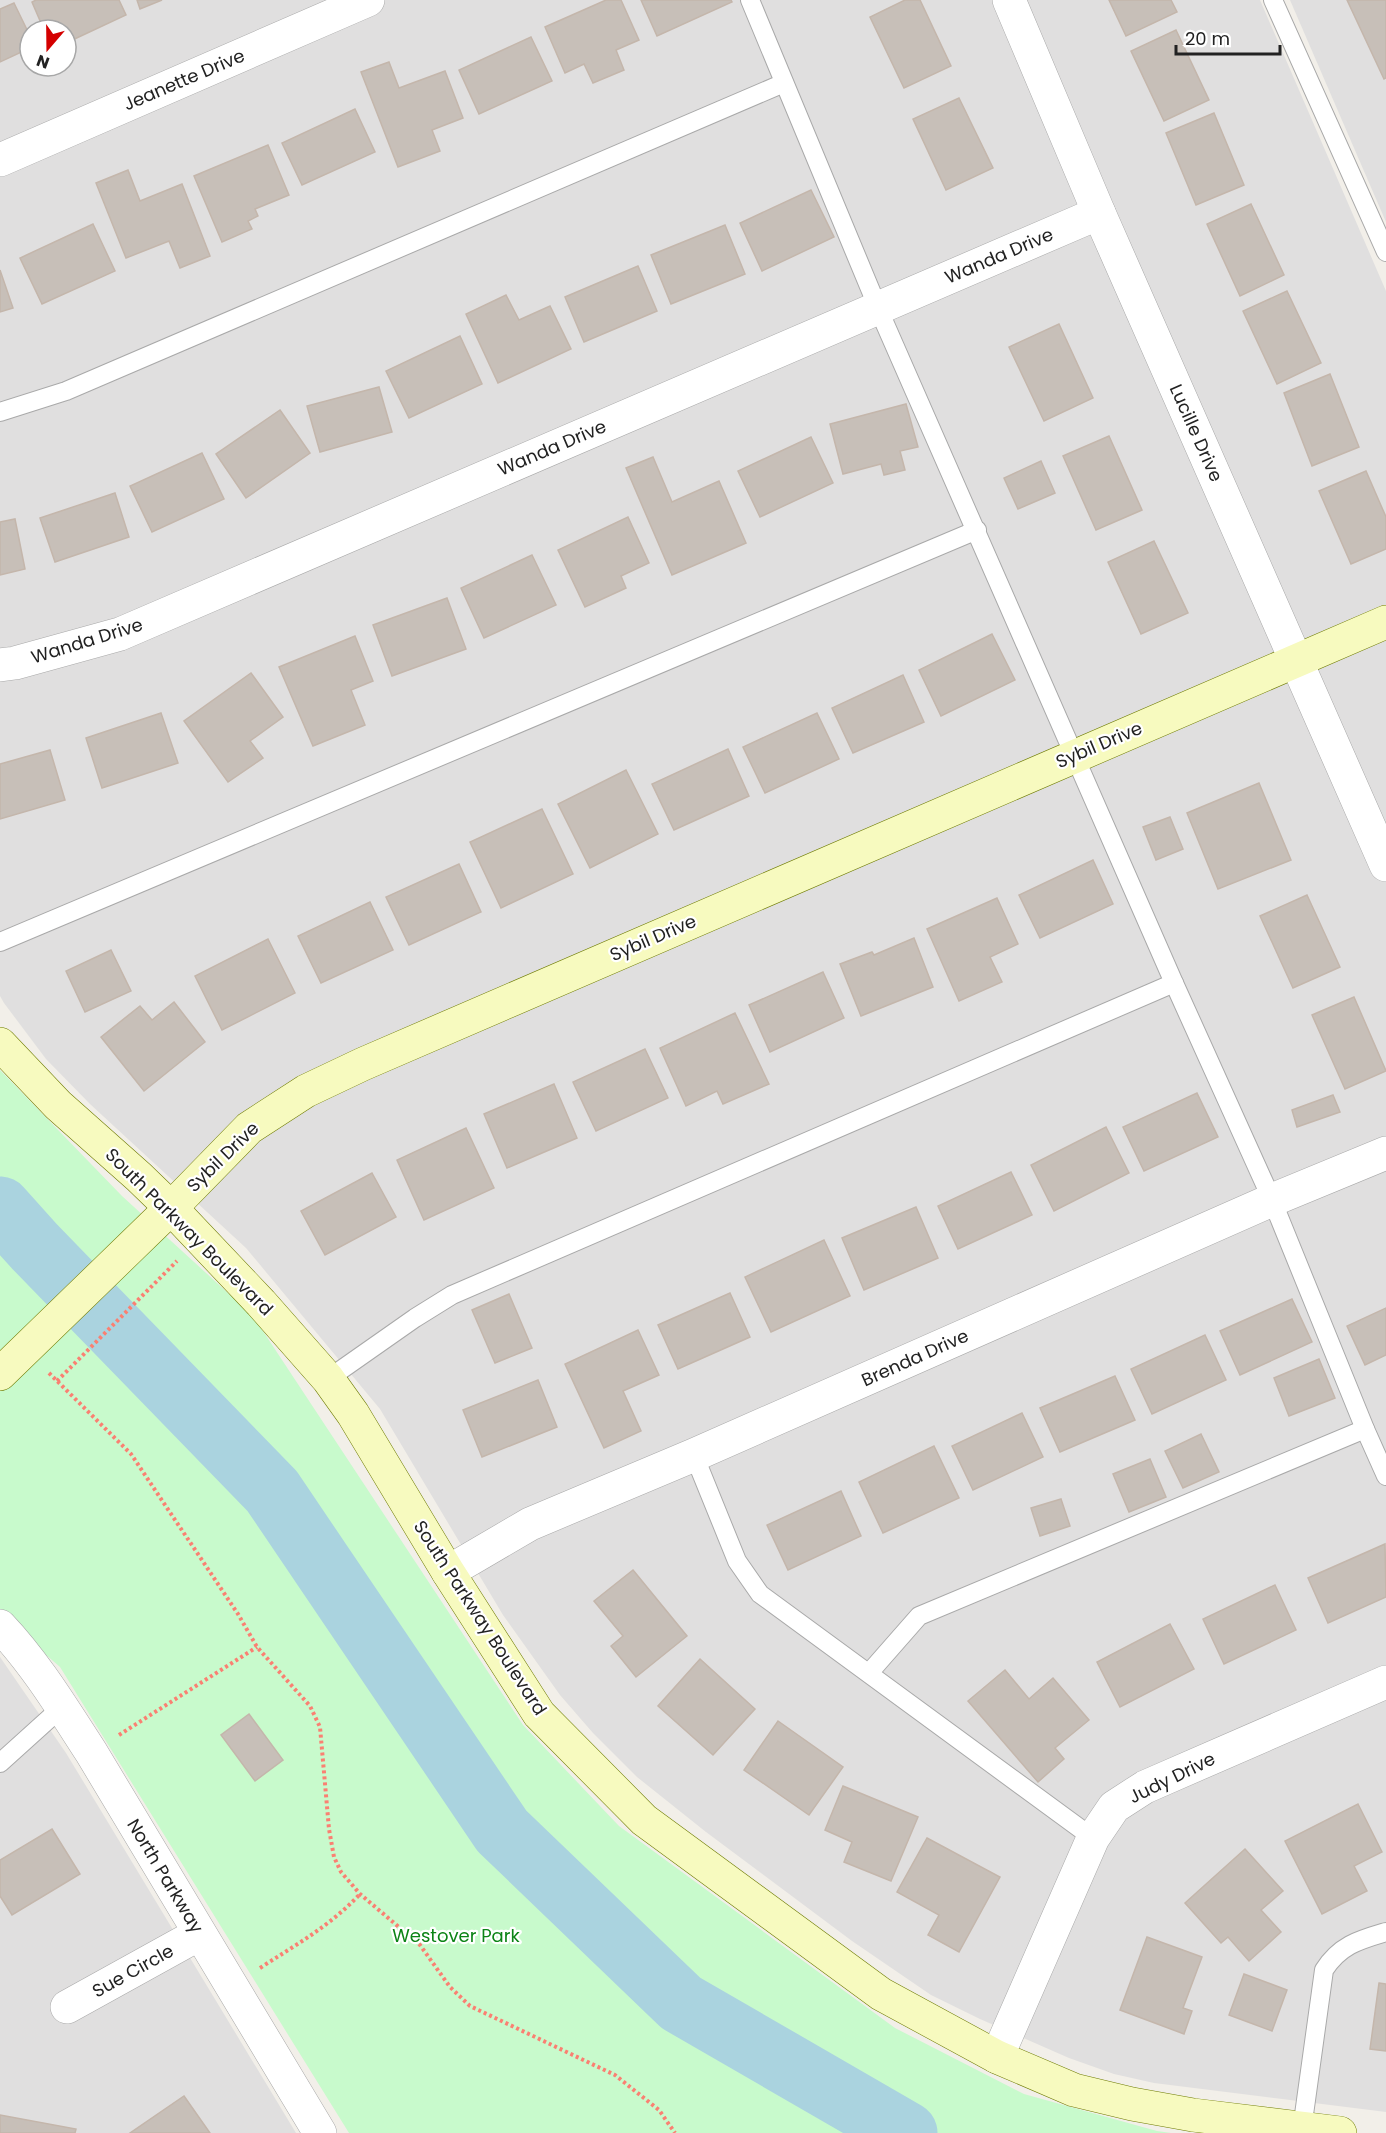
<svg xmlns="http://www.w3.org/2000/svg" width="1386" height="2133" viewBox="0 0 1386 2133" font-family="Poppins,sans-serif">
<rect width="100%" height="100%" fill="#f2efe9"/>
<g fill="#e0dfdf" fill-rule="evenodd">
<path d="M0,0H1260L1386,291V2112L1154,2083L1114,2074L1069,2058L980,2019L931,1995L852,1941L706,1832L637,1777L593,1733L560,1695L503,1615L380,1409L246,1248L90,1104L46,1059L4,1003L0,996ZM30,30H66V66H30Z"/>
<polygon points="1290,0 1386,0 1386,222"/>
<polygon points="0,1657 66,1753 296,2133 0,2133"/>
</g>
<polygon fill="#c8facc" points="0,1070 122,1196 253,1316 523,1725 619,1826 895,2028 1024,2094 1157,2131 1171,2133 349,2133 60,1667 0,1615"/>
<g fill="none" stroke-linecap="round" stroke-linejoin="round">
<polyline stroke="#aad3df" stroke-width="63" points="0,1208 35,1247 272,1491 502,1831 681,2003 906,2133"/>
</g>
<g fill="#c7bfb8" stroke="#c4b6ab" stroke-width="1.5">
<polygon points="36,0 119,0 126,15 66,43 66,30 44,30 32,2"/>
<polygon points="137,0 162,0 140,9"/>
<polygon points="606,0 621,0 639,40 616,50 624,70 593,83 584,64 565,73 545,27"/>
<polygon points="641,0 731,0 732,2 657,36"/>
<polygon points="905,0 920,0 951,66 904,88 870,17"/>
<polygon points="1109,0 1171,0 1177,12 1126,36"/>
<polygon points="1347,0 1386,0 1386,78 1384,79"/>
<polygon points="14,3 30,36 30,48 0,62 0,9"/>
<polygon points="1176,30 1209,100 1164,121 1131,51"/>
<polygon points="531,37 552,81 479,114 459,70"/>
<polygon points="389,62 399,88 445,71 463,118 432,130 440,151 398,167 361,72"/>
<polygon points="959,98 993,168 946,190 913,119"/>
<polygon points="355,109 375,152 302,185 282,143"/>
<polygon points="1214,113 1244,185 1196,205 1166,133"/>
<polygon points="268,145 289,195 255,209 258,216 248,221 252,229 222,242 194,176"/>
<polygon points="128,170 140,201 182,184 210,256 180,268 169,241 126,258 96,183"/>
<polygon points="811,190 834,237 762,271 740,223"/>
<polygon points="1251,204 1284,275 1240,296 1207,224"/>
<polygon points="93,224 115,271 42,304 20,258"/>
<polygon points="725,225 745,274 671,304 651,255"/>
<polygon points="638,266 657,311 584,342 565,297"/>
<polygon points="0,270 13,308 0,312"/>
<polygon points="1287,291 1321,363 1277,384 1243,311"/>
<polygon points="506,295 519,320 550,306 571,349 498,383 466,314"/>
<polygon points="1059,324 1093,398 1044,421 1009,347"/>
<polygon points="460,336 482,384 409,418 386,371"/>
<polygon points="1330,374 1359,447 1312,466 1284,393"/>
<polygon points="379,387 392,432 320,452 307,406"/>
<polygon points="906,404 918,447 900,451 905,470 884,475 881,464 843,474 830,424"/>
<polygon points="280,410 310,453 246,498 216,454"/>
<polygon points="1109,436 1142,510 1096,530 1063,456"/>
<polygon points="811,437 833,483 760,517 738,471"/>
<polygon points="202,453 224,499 152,532 130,486"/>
<polygon points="653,457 672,502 719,481 746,543 672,575 626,468"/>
<polygon points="1041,461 1055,493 1018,509 1004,478"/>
<polygon points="1366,471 1386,517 1386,549 1351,564 1319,491"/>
<polygon points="115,493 129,537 55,562 40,518"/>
<polygon points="628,517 649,563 621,576 626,588 585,607 558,550"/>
<polygon points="15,519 25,569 0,575 0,522"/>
<polygon points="1154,541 1188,613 1141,634 1108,562"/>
<polygon points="532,555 556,605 484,638 461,588"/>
<polygon points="447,598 466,649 392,676 373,625"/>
<polygon points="992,634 1015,680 941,716 919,670"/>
<polygon points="355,636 373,681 351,690 365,725 313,746 279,667"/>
<polygon points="251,673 283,717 250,741 263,758 228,782 184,721"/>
<polygon points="903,675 924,722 853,753 832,708"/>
<polygon points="161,713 178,763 102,788 86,738"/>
<polygon points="817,713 839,759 765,793 743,747"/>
<polygon points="728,749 749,796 674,830 652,784"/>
<polygon points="50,750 65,800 0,819 0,764"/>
<polygon points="626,770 658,834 590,868 558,804"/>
<polygon points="1259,783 1291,860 1218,889 1187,813"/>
<polygon points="542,809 573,874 501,908 470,842"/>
<polygon points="1170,817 1183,849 1156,860 1143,827"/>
<polygon points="1093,860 1113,904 1040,938 1019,895"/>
<polygon points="459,864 481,912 409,945 386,897"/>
<polygon points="1307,895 1340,967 1293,988 1260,916"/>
<polygon points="997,898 1018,944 990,957 1002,982 959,1001 927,929"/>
<polygon points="370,902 393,950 321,983 298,936"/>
<polygon points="914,938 933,987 861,1016 840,964 872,952 874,955"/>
<polygon points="268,939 295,993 222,1030 195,976"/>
<polygon points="111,950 131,991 85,1012 66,971"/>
<polygon points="823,972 844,1018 770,1052 749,1005"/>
<polygon points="1354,997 1386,1071 1345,1089 1312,1015"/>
<polygon points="174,1002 205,1042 144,1091 101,1037 140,1006 152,1020"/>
<polygon points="735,1013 769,1084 723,1104 717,1091 686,1106 660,1048"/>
<polygon points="645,1049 668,1098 596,1131 573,1082"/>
<polygon points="554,1084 577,1138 507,1168 484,1114"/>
<polygon points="1197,1093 1218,1137 1144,1171 1123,1127"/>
<polygon points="1333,1095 1340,1112 1297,1127 1292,1110"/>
<polygon points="1106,1127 1129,1173 1054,1211 1031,1165"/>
<polygon points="466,1128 494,1188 424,1220 397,1160"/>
<polygon points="1011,1172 1032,1215 958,1249 938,1206"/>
<polygon points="372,1173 396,1217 325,1255 301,1211"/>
<polygon points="916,1207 938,1258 864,1290 842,1238"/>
<polygon points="824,1240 850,1296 771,1332 745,1277"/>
<polygon points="730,1293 750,1337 678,1369 658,1325"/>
<polygon points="509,1294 532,1348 495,1363 472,1310"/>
<polygon points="1292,1299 1312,1342 1240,1375 1220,1331"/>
<polygon points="1386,1308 1386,1355 1365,1365 1347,1326"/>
<polygon points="638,1330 659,1375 623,1391 641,1431 604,1448 565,1364"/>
<polygon points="1205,1335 1226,1380 1152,1414 1131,1369"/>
<polygon points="1319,1359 1335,1398 1289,1416 1274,1378"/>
<polygon points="1115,1376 1135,1420 1060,1452 1040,1408"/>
<polygon points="538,1380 557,1427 482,1457 463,1410"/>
<polygon points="1022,1413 1043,1457 973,1490 952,1446"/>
<polygon points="1201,1434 1219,1472 1183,1488 1165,1451"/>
<polygon points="934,1446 959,1498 883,1533 859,1482"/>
<polygon points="1150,1459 1166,1497 1129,1512 1113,1474"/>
<polygon points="841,1491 861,1536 788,1570 767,1525"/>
<polygon points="1061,1499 1070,1526 1040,1536 1031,1508"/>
<polygon points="1385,1544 1386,1597 1328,1623 1308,1578"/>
<polygon points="633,1570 687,1636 636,1677 611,1646 623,1636 594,1601"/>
<polygon points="1275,1585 1296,1630 1224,1664 1203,1619"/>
<polygon points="1170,1624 1194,1669 1120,1707 1097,1662"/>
<polygon points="700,1659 755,1709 713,1755 658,1706"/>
<polygon points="1005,1670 1029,1699 1053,1678 1089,1720 1055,1748 1064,1759 1038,1782 968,1701"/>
<polygon points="249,1714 283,1760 255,1781 221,1735"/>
<polygon points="778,1721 843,1767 809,1815 744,1770"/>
<polygon points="843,1786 918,1817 891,1881 844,1862 852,1842 825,1830"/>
<polygon points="1358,1804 1382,1852 1354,1866 1367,1891 1322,1914 1285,1841"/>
<polygon points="52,1829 80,1874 12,1915 0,1896 0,1860"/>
<polygon points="927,1838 1000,1877 959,1952 928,1935 939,1915 897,1892"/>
<polygon points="1245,1849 1283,1891 1261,1910 1281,1932 1249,1961 1228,1937 1221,1943 1185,1903"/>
<polygon points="1147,1937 1202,1957 1183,2008 1192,2011 1184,2034 1120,2010"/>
<polygon points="1244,1974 1287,1990 1272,2031 1229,2015"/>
<polygon points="1379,1983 1386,1984 1386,2051 1370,2049"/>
<polygon points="184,2096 210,2133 130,2133"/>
<polygon points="0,2115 76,2129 75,2133 0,2133"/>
</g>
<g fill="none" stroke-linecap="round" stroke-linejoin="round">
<defs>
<g id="lane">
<polyline points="750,0 878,308 1174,983 1272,1200 1365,1429 1386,1476"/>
<polyline points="1273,0 1386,252"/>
<polyline points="0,412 66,391 784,83"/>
<polyline points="0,942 977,530"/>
<polyline points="328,1379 415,1318 452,1295 1174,983"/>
<polyline points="694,1455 737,1561 760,1594 1093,1838"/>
<polyline points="869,1673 919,1616 1365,1429"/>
<polyline points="0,1763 62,1707"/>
<path d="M1302,2129L1324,1970C1340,1945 1359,1940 1386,1932"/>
</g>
<g id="street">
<polyline points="1009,0 1099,213 1386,865"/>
<polyline points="0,160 368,0"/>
<polyline points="0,665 15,663 120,634 1099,213"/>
<polyline points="448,1572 530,1524 694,1455 1272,1200 1386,1153"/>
<path d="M0,1626C36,1664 63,1709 91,1752L320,2133"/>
<polyline points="67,2007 199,1934"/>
<polyline points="997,2057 1093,1838 1114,1807 1145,1787 1386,1682"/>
</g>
<g id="secondary">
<polyline points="0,1044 58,1105 139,1177 171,1208 261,1303 328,1379 353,1414 448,1572 539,1714 644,1820 881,1994 997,2057 1074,2090 1132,2104 1193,2115 1340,2133"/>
<polyline points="0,1374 171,1208 249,1128 306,1091 363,1064 1386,622"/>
</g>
</defs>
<use href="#lane" stroke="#a9a9a9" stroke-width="20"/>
<use href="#street" stroke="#a9a9a9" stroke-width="34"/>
<use href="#secondary" stroke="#707d05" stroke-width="34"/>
<g stroke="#fa8072" stroke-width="4" stroke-dasharray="3 3" stroke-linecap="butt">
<polyline points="49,1373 131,1454 238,1614 257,1647 310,1706 320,1727 329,1829 334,1857 341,1872 360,1894 420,1945 450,1987 470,2006 615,2075 659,2110 675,2133"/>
<polyline points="57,1381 177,1261"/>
<polyline points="119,1735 257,1647"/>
<path d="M260,1968C297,1944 330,1926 360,1894"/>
</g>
<use href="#lane" stroke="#fff" stroke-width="18"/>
<use href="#street" stroke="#fff" stroke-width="33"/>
<use href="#secondary" stroke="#f7fabf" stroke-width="33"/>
</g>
<g text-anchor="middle" stroke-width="4.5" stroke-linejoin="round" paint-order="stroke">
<g font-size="18" fill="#222" stroke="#fff">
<text transform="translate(184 80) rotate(-23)" y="6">Jeanette Drive</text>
<text transform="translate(999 256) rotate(-23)" y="6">Wanda Drive</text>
<text transform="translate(1196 433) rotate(66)" y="6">Lucille Drive</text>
<text transform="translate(552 448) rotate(-23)" y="6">Wanda Drive</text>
<text transform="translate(87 641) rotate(-17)" y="6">Wanda Drive</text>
<text transform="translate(1099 745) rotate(-23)" y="6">Sybil Drive</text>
<text transform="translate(653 938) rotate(-23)" y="6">Sybil Drive</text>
<text transform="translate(223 1157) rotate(-44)" y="6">Sybil Drive</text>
<text transform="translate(189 1232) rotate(45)" y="6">South Parkway Boulevard</text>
<text transform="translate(915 1358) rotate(-24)" y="6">Brenda Drive</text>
<text transform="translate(480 1618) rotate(57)" y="6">South Parkway Boulevard</text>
<text transform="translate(1172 1778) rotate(-26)" y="6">Judy Drive</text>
<text transform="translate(165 1876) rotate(59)" y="6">North Parkway</text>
<text transform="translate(133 1971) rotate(-29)" y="6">Sue Circle</text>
</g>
<g font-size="18" fill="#0c8416" stroke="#fff">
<text x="456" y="1942">Westover Park</text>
</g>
</g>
<g transform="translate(48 48) rotate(200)"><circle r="28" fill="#ffffff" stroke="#a7a7a7" stroke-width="1.5"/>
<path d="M0-4.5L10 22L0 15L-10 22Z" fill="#d40000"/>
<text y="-9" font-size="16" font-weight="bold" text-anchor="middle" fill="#222222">N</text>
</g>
<path d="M1176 45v9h104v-9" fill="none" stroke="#222222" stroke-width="3"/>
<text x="1185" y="45" font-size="18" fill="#222222" stroke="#ffffff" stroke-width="4.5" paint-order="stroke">20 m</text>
</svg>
